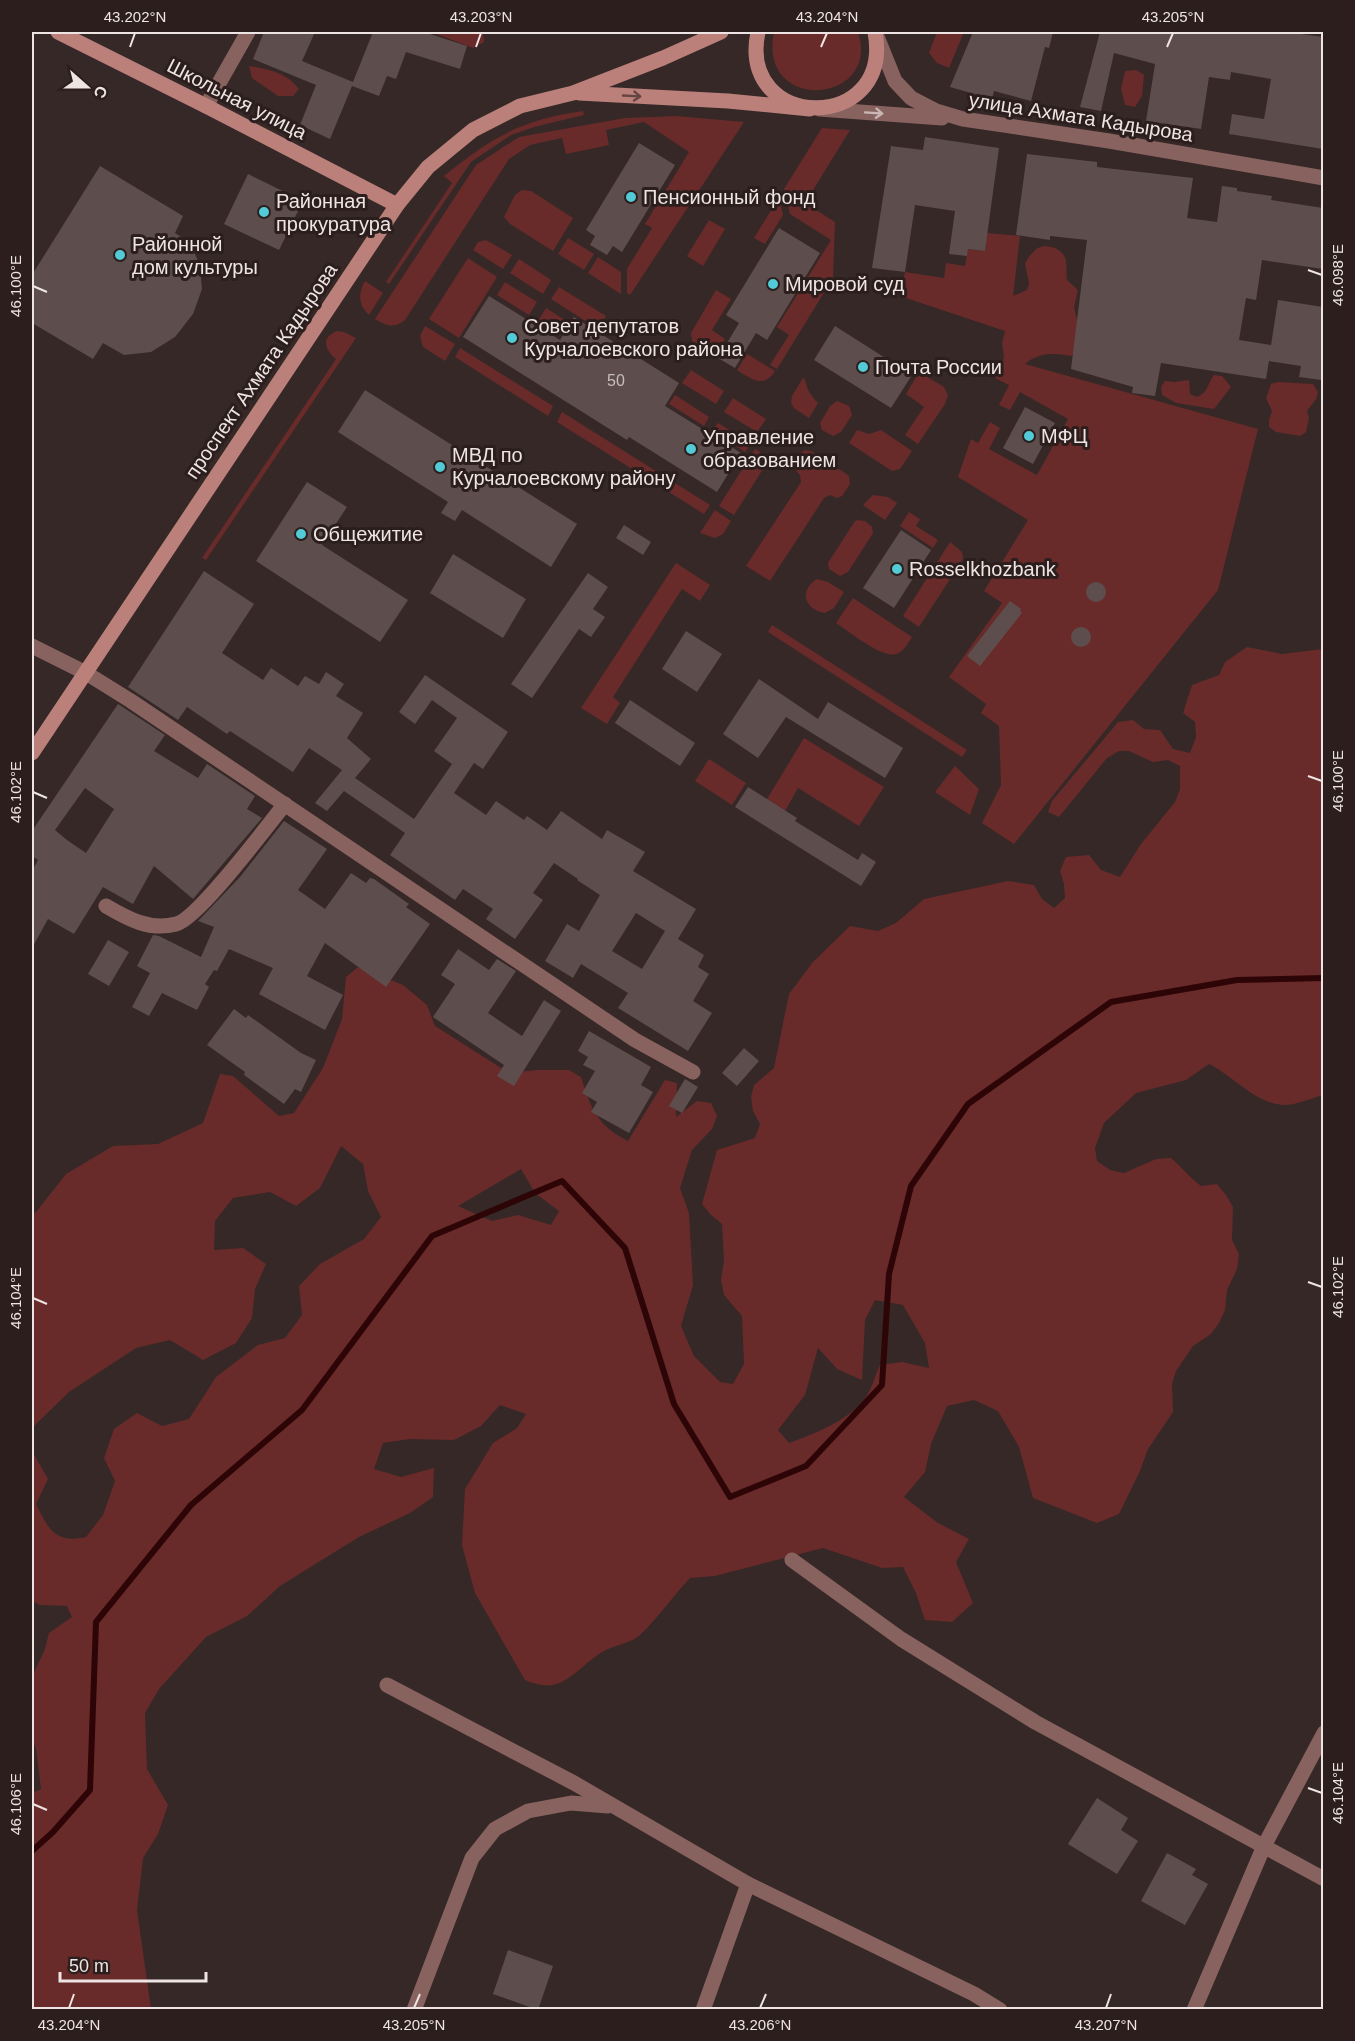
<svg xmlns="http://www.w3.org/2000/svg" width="1355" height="2041" viewBox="0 0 1355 2041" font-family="Helvetica,sans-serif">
<rect width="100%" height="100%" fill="#352827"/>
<g fill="#682b29" fill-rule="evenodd">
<polygon points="431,32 483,32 484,42 473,48"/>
<path d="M774,32H858C882,104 757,115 774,32Z"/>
<polygon points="937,32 964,32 949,68 937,63 929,53"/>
<path d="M249,66C269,69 287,73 299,89L293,96H278L252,78Z"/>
<polygon points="1136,70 1144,75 1142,96 1135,107 1125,105 1121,89 1125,71"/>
<path d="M583,111L584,115L534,127L511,135L471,162L389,284L386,282L452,183L444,176C490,138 523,119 583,111Z"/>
<path d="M676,116L744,122L630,295L627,293V269L652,228L645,224L689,152L644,122L606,130L609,145L566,154L562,138L530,145L509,159L405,320C394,329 387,326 375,319L476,165L519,137L625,118Z"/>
<polygon points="822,128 850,130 805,203 835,222 833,278 777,369 770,365 789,335 777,327 831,240 790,214 784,189"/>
<polygon points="522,190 531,191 573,218 553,251 510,224 504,217 515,195"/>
<polygon points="779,197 783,215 765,244 754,238"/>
<polygon points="709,220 725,229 703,266 687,256"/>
<path d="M987,233L1020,236L1013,296L1027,290L1029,284L1025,263C1028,258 1033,251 1038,248C1048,243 1064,249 1066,261C1067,267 1066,274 1067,280L1078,290L1074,307L1083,346L1071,356C1054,353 1039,352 1025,364L1258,429L1218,590L1014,844L982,823L1001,785L999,726L981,713L986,704L949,677L1002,603L984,591L1028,520L958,477L971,439L978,443L990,422L1000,428L989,449L1037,475L1068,419L1020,392L1010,410L999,405L1009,385L995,378L1004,358L1002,343L1005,331L900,296L905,272L944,278L946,263L965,266L968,249L985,251Z"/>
<polygon points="568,238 594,254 584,270 558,254"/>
<polygon points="486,240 512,255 503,269 473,250 478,242"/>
<polygon points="598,257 621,272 621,294 588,273"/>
<polygon points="468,258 497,277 459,338 429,319"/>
<polygon points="519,259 551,280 543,294 510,273"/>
<path d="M365,281L383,293L369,315C358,304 358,294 365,281Z"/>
<polygon points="505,282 537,302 529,315 497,295"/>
<polygon points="559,287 606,316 598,329 551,299"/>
<polygon points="716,290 731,299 712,330 725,339 715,356 692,341 691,333"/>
<polygon points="546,308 568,322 560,335 538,321"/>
<polygon points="425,326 455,344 445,361 423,347 420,336"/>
<path d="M337,331L344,332L356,338L206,560L202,558L336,359C325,350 320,338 337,331Z"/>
<polygon points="460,348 553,406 548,416 455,357"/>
<path d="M747,354L775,371C764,389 751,379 737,370Z"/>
<polygon points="691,370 724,391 716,404 682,383"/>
<polygon points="919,372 944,387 948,395 945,404 918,444 905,435 924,407 906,394"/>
<path d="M1214,375L1222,376L1231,387L1214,409L1176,403L1162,395L1161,387L1165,381L1174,382L1189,380L1190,394L1197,397C1209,392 1207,384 1214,375Z"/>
<path d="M803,378L805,380C807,390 811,396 818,403L809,418L794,408L791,403L792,396Z"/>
<polygon points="1278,382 1313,384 1318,392 1316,399 1307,411 1309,418 1306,432 1300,436 1276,432 1269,427 1269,420 1272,411 1266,398 1271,384"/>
<polygon points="675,395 709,417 704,426 669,404"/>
<polygon points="733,398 766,419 757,432 724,412"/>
<polygon points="837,401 849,406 852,415 841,432 833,436 822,430 820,423 830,406"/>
<polygon points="562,412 710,505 704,514 557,422"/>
<polygon points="718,423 751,443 745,452 712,431"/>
<polygon points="857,430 869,434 881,430 912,451 900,469 892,471 849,443"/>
<polygon points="755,449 770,458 734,515 719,506"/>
<polygon points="805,450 813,452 845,473 849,476 850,484 842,496 837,498 830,495 824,498 770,581 746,566 801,482 800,475 793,467 799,454"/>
<polygon points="873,495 888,497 897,503 885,520 863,505"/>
<polygon points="715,510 731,521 723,534 715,538 700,533"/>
<polygon points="909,512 920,519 916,526 938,540 933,548 900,526"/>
<polygon points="858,520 865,521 872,527 873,533 848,572 840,576 829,569 828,563 855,521"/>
<polygon points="950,542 962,552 963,559 919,627 903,616"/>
<polygon points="676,563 710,585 700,601 682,589 613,697 620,703 607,724 581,708"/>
<path d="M817,579L828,582L844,592L834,608L825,613C805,610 798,591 817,579Z"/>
<path d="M853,598L912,637C908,643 904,652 896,654C883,659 848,631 836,623Z"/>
<polygon points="772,625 967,750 962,757 768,632"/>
<path d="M1247,647L1282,654L1323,649V1095C1313,1098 1292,1106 1283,1105C1255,1103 1233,1076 1209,1064L1186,1080L1136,1093L1104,1123L1095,1148L1097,1161L1110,1170L1124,1173L1156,1159L1171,1158C1182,1167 1190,1178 1201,1186L1217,1184L1226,1195L1233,1207L1232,1240L1239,1254L1237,1269L1227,1290L1225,1310L1219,1323L1211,1334L1193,1346L1176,1371L1172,1384L1173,1412L1148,1449L1140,1471L1119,1514L1097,1523L1033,1498L1019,1447L998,1411L974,1400L947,1406L931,1444L925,1472L904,1497L938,1523L969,1539L956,1562L973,1603L952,1622L925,1620L916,1593L903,1567L882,1568L823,1548L715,1576L690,1578C673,1596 658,1618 640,1635C630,1644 613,1645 602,1652C574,1670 562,1697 525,1680L475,1593L462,1545L465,1489L493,1443L517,1428L526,1414L500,1405L481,1426L454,1440L410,1439L383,1443L374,1469L401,1477L434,1468L433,1497L410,1513L359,1537L280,1586L247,1616L206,1637L159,1689L145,1713L147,1769L168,1805L158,1834L143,1858L137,1910L151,2009H32V1793L41,1789L36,1749L32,1739V1677L45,1649L49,1633L72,1617L67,1606L40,1605L32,1601V1451L48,1479L36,1504C48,1529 56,1544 86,1537L103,1515L115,1481L104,1458L114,1429L137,1413L162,1426L189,1419L216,1377L258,1345L285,1338L302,1315L299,1286L320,1264L364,1239L381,1217L368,1191L363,1164L341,1146L320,1188L296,1206L270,1192L233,1198L215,1221L214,1250L243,1248L266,1264L255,1289L252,1318L236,1343L203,1360L170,1340L136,1348L69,1392L34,1426L32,1434V1214L36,1212L66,1174L113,1146L158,1144L203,1123L220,1074L233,1076L279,1116L294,1113L323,1068L342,1019L346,977L358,967L403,985L427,1005L435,1026L509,1073L537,1070H569L581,1077C591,1109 597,1125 628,1141L665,1080L677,1083L676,1117L697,1101L711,1103L717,1116L712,1129L692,1150L680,1188L689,1213L693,1285L681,1326L694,1356L720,1382L733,1384L744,1364L742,1316L724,1295L721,1280L724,1260L722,1224L711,1215L702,1204L717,1150L755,1138L760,1124L753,1111L751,1097L754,1085L774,1068L789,994L813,962L850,926L878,931L896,923L924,899L1008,881L1034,885L1042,899L1054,908L1065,898L1064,884L1060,871L1066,857L1089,855L1101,870L1120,877L1141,844L1175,802L1180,789V766L1168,760L1153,762L1129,751H1119L1107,758L1059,817L1048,812L1052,801L1118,722L1133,720L1144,729L1160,730L1173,749L1190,753L1196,737L1195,722L1183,713L1192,685L1219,675L1225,662ZM521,1169L535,1193L559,1211L551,1225L518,1215L492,1221L458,1206ZM875,1300L903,1305L925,1343L929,1368L902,1362L880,1365C875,1376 871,1391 864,1400C847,1421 814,1434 789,1443L778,1430L805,1395L818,1348L837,1369L862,1380L865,1320Z"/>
<polygon points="804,738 884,787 859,826 798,788 785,811 767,799"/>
<polygon points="709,759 746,783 732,805 695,781"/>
<polygon points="955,766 979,789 970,815 935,792"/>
</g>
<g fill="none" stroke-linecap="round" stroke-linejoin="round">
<polyline stroke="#2d0506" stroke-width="6" points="32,1851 53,1832 90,1790 96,1622 191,1505 302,1410 432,1236 562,1181 625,1248 674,1404 730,1497 806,1466 882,1385 889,1274 911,1186 968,1104 1111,1002 1237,980 1324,978"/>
</g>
<g fill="#5d4e4d" fill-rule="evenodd">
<polygon points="264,32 315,32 302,61 353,82 373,32 424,32 467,46 460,69 406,52 396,79 387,76 379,96 352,86 330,139 300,125 316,85 253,59"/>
<polygon points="973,32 1053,32 1049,48 1045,47 1031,101 994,91 992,99 950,87"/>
<polygon points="1100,32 1287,32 1323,37 1323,149 1229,134 1232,114 1264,119 1271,79 1231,72 1230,80 1209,77 1201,129 1146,121 1155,64 1114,53 1101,111 1080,107"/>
<polygon points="925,137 999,148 985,251 968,249 967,256 949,254 955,211 915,205 905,272 872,268 891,146 923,150"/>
<polygon points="639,143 675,165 622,252 613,246 607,255 590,245 595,236 586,230"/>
<polygon points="1027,154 1097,162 1097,167 1193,178 1187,218 1217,222 1222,186 1237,188 1237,191 1272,196 1271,200 1323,208 1323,269 1262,260 1256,300 1246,298 1239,340 1271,345 1278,300 1323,307 1323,364 1321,380 1299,377 1301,366 1269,361 1266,379 1161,363 1155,396 1132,393 1133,387 1071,369 1087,240 1050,236 1050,240 1016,235"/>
<polygon points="100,166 183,216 175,233 191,244 200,266 202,289 193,314 175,337 151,352 124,355 103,343 93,359 32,323 32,275"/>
<polygon points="248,174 303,201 279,250 224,224"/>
<polygon points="779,228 820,253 767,340 756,333 735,368 718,358 739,323 726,315"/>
<polygon points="489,296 560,340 574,317 679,383 665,406 741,453 717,492 629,437 627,440 463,337"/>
<polygon points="835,326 912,375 891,408 814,360"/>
<polygon points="365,390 577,524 551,567 462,510 455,521 441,513 448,502 338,432"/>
<polygon points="1025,407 1055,423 1033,464 1003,448"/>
<polygon points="307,482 347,507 322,545 408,600 380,642 256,561"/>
<polygon points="624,525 651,542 643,555 616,538"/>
<polygon points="901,530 931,550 894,608 863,588"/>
<polygon points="453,554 526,599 503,638 430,593"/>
<path d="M204,571L254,604L222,653L263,680L271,668L298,686L305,676L319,684L326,672L344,684L336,696L363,713L347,738L371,759L355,778L414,819L452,764L434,751L457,718L432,700L415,724L399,712L425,675L508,732L483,769L474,763L454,793L486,815L496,801L524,820L527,816L547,830L561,811L602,839L607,830L645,852L633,871L696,909L678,939L704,955L698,967L709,974L693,1001L712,1013L688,1051L618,1008L628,993L581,964L573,978L545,961L567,924L579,931L600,895L577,880L578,879L554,863L533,893L543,900L515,939L486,919L493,909L463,889L455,900L390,855L405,833L344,791L327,811L315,803L342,770L309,748L293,772L230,731L227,734L187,707L178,720L128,687ZM636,913L665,931L642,969L612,951Z"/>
<polygon points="588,573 608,587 593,609 605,617 591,637 579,629 532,698 511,684"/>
<circle cx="1096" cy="592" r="10"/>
<polygon points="1010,601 1021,609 1020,611 1022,613 980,666 967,656"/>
<circle cx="1081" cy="637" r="10"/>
<polygon points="686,631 722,654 697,692 662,669"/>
<polygon points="759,679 818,719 828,702 903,748 885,778 786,717 758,758 723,734"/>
<polygon points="630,700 695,743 680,766 615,723"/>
<path d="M118,704L165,735L154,751L198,778L207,764L255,796L247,809L262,818L193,899L154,866L133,904L103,887L74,934L48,919L32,948V871L38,860L32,856V831ZM85,788L114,809L86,853L67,840L55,830Z"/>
<polygon points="748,787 797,818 795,821 858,860 862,853 876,862 861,886 735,807"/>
<polygon points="284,821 327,849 298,890 325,909 351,873 366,883 370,878 374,879 409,904 406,907 430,924 386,987 325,943 307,976 343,995 325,1030 259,994 273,968 229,949 217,971 214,970 205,984 209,987 197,1010 162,993 149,1016 132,1007 150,973 137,966 153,935 159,936 201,957 214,927 198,921 240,877"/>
<polygon points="108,940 129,952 109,986 88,974"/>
<polygon points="458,949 489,970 497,959 516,971 488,1013 522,1036 544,1000 561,1011 514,1086 497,1076 504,1065 433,1017 455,984 441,975"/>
<polygon points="234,1009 246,1018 248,1015 301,1053 316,1060 301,1092 295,1089 284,1104 244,1075 245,1072 207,1045"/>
<polygon points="589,1031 651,1067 641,1085 653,1092 629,1133 591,1112 597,1102 582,1093 595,1071 583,1065 588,1057 578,1051"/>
<polygon points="744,1048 759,1061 737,1086 722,1073"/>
<polygon points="685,1079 698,1087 682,1113 669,1106"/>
<polygon points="1097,1798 1128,1818 1121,1830 1138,1841 1117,1874 1068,1844"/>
<polygon points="1167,1853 1196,1869 1192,1875 1208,1884 1185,1925 1141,1901"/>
<polygon points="508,1950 553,1966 538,2010 493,1994"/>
</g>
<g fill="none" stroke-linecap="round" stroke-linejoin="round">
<g stroke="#88625f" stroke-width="15">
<polyline points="206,106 248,32"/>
<polyline points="32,646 86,673 131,701 635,1040 693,1072"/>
<path d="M106,906C128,919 150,931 176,924C198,919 267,826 285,804"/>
<polyline points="792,1560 901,1639 1035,1722 1324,1879"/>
<polyline points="387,1685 574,1783 748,1884 974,1994 1000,2010"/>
<polyline points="414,2010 472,1858 495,1829 528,1811 571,1803 608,1806"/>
<polyline points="703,2010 748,1884"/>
<polyline points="1194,2010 1264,1846 1324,1733"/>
</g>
<g stroke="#88625f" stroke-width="15">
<polyline points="876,34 895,81 911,98 936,111 963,119 1109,141 1324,178"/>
<polyline points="819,109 942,118"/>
</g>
<g stroke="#bc807b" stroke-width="15">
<polyline points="58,32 206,106 397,205"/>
<path d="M758,32C737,132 894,134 875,32"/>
<polyline points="579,93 728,101 810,109"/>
<polyline points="32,753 397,205 428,167 473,130 520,106 573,93 663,58 721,32"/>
</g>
</g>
<defs><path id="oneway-shaft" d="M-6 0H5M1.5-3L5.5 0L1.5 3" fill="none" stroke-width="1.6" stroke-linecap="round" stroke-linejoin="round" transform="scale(1.5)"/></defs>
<use stroke="#654543" href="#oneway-shaft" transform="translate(632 96) rotate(3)"/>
<use stroke="#cab6b5" href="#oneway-shaft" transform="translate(874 113) rotate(4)"/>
<path fill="none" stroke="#ede4e3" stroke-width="2" d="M130,47L135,33M476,47L481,33M821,47L827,33M1167,47L1173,33M1308,270L1322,275M33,286L47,292M1308,776L1322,781M33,792L47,798M1308,1282L1322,1287M33,1298L47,1304M1308,1788L1322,1793M33,1804L47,1810M69,2008L74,1994M414,2008L420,1994M760,2008L766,1994M1106,2008L1111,1994"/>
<g fill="#52cbd7" stroke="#2b1e1d" stroke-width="2">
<circle cx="631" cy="197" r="6"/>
<circle cx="264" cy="212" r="6"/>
<circle cx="120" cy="255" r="6"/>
<circle cx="773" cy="284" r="6"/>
<circle cx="512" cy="338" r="6"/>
<circle cx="863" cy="367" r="6"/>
<circle cx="1029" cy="436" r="6"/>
<circle cx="691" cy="449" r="6"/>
<circle cx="440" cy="467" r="6"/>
<circle cx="301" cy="534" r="6"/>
<circle cx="897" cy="569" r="6"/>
</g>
<g text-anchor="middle" stroke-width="6" stroke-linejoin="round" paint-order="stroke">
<g font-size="16" fill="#c9bebe">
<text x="616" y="386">50</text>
</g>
<g font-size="20" fill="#ede4e3" stroke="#2b1e1d">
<text transform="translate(237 99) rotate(27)" y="7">Школьная улица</text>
<text transform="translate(1081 117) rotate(9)" y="7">улица Ахмата Кадырова</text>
<text transform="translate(261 371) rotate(-56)" y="7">проспект Ахмата Кадырова</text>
</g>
<g font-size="20" fill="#ede4e3" stroke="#2b1e1d" text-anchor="start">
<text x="643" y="204">Пенсионный фонд</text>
<text x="276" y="208">Районная<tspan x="276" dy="23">прокуратура</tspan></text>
<text x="132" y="251">Районной<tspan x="132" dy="23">дом культуры</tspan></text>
<text x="785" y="291">Мировой суд</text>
<text x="524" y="333">Совет депутатов<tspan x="524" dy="23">Курчалоевского района</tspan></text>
<text x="875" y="374">Почта России</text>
<text x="1041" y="443">МФЦ</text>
<text x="703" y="444">Управление<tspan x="703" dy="23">образованием</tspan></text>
<text x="452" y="462">МВД по<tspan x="452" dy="23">Курчалоевскому району</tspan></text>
<text x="313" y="541">Общежитие</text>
<text x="909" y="576">Rosselkhozbank</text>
</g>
</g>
<rect width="1355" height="2041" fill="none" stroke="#2b1e1d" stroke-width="66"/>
<g transform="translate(87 87) rotate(111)" stroke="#2b1e1d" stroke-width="4.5" paint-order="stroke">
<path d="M0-4.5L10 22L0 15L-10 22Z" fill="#ede4e3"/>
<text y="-9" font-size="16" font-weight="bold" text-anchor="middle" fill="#ede4e3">С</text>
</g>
<path d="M60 1972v9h146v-9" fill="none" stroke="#ede4e3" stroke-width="3"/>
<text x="69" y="1972" font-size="18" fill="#ede4e3" stroke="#2b1e1d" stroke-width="4.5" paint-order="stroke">50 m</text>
<rect x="33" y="33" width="1289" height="1975" fill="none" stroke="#ede4e3" stroke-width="2"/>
<g font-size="15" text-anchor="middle" fill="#ede4e3">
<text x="135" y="22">43.202°N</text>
<text x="481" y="22">43.203°N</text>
<text x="827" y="22">43.204°N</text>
<text x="1173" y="22">43.205°N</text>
<text transform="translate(1338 275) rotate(-90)" y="5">46.098°E</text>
<text transform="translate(16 286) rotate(-90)" y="5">46.100°E</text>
<text transform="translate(1338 781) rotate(-90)" y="5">46.100°E</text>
<text transform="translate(16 792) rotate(-90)" y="5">46.102°E</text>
<text transform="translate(1338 1287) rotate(-90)" y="5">46.102°E</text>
<text transform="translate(16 1298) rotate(-90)" y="5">46.104°E</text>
<text transform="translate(1338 1793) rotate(-90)" y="5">46.104°E</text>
<text transform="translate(16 1804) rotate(-90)" y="5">46.106°E</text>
<text x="69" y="2030">43.204°N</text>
<text x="414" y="2030">43.205°N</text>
<text x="760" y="2030">43.206°N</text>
<text x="1106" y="2030">43.207°N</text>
</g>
</svg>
